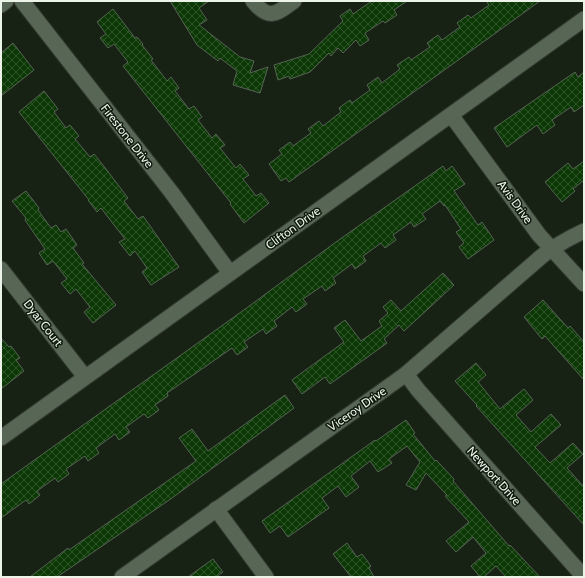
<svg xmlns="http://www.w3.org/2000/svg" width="585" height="578" viewBox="0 0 585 578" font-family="Cabin,sans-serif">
<defs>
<pattern id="building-cross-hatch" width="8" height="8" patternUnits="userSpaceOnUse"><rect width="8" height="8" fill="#0c3805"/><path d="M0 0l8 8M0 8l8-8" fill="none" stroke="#30552a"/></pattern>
</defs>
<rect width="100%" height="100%" fill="#172215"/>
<g fill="url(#building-cross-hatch)" stroke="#566454">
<polygon points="170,1 209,1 199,8 207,20 199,25 240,57 254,61 250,73 268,67 260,93 233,85 237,71 220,58 218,61 197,45"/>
<polygon points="372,1 407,1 394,10 397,15 385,23 383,21 365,33 369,40 360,46 356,40 343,53 338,48 331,56 329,53 310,72 290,79 289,76 278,80 274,65 309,54 343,21 340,16 350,9 353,14"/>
<polygon points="486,1 540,1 289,182 286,178 281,181 269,164 282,154 279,150 290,142 293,146 311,133 308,129 319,121 323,126 341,112 339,108 350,100 352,103 370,90 367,85 378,77 382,83 400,69 397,65 409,57 411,60 430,47 427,43 438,35 442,40 460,27 457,23 468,15 471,18 489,5"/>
<polygon points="113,9 135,38 137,37 143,44 142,45 153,59 151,60 167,81 171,77 179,88 175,91 189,109 194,106 202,117 198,120 212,138 216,134 225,145 220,148 236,168 240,164 249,175 243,179 256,196 261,193 269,203 244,223 230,204 231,203 123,66 128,62 114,44 108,48 100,38 106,34 97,22"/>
<polygon points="13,43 34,70 1,96 1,53"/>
<polygon points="575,72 578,77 584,72 584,105 574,112 571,107 552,120 555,125 543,134 537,125 507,147 494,128"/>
<polygon points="44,91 58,109 54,112 66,128 70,125 79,136 75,139 90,157 94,154 103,165 128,198 124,201 138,219 143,216 179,267 151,285 142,272 147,268 135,251 130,256 119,242 125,239 111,221 101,208 97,212 88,200 89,200 19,112"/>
<polygon points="584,161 584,180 573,189 575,191 562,202 545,182 568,163 573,169"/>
<polygon points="443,166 446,171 452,166 465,184 454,191 478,225 482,222 494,240 468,259 459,247 464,243 456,232 461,229 445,205 444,206 440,201 422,214 426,219 414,227 411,222 393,235 396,240 385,248 381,243 363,256 366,261 355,269 352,264 333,278 336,283 325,291 322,286 303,299 307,304 296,312 292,307 274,321 277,326 266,334 263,329 244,342 248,347 237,355 232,348 196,373 167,393 168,396 155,405 159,410 148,418 144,414 126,427 130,432 119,440 115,434 96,448 99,453 88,461 85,456 66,469 69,474 58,482 55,478 37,491 40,495 29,504 26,500 1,518 1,484 248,307 336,242"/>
<polygon points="26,191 39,208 38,210 51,228 56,225 61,232 66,229 77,245 73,248 84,263 82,264 116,305 93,323 84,312 90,307 76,289 70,294 61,283 67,279 53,261 47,265 39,253 45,249 25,220 26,218 12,201"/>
<polygon points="443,273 454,285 404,331 399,325 384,339 387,343 330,384 325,377 302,394 292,380 344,342 334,328 345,320 361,341 382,326 379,321 388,313 383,307 391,300 401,311"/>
<polygon points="543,300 568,328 570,326 584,342 584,380 545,336 542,339 524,317"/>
<polygon points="1,338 9,347 11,346 20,358 16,360 24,371 1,389"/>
<polygon points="476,363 486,375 478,382 500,409 524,389 533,400 516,415 531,432 551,414 561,425 535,447 550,463 573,443 583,454 567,468 584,487 584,525 476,406 477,405 455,381"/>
<polygon points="285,395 294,408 172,498 57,577 30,577 68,548 69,550 196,461 179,438 192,429 208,451"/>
<polygon points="406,420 415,433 413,434 435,461 436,460 454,479 453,481 509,546 510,545 540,577 506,577 496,566 484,577 480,577 471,566 486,553 473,537 456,552 446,541 469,522 445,496 447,495 426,473 416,490 406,485 420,462 407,446 389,459 392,463 378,472 370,461 351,476 359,487 346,497 338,486 322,498 329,508 288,537 280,526 270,533 262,521 375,440 376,441"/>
<polygon points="347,543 357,557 362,554 371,566 369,568 374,577 351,577 333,554"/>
<polygon points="213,559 223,572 216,577 188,577"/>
</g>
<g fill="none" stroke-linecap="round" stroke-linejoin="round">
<defs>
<g id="minor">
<polyline points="22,1 172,193 230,273"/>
<path d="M253,1C269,21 276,14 294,1"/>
<polyline points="1,5 6,1"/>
<polyline points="451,115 539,235 584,284"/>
<polyline points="1,269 85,377"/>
<polyline points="406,374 418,390 584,577"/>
<polyline points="1,438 584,19"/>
<polyline points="216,509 266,577"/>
<path d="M122,577L406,374L542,256C555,246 569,238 584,231"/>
</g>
</defs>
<use href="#minor" stroke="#323a30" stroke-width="17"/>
<use href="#minor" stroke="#586656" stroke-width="15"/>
</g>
<g text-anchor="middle" stroke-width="3" stroke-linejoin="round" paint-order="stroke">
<g font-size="12" fill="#ecf4ea" stroke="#0e190c">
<text transform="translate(127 136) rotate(52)" y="4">Firestone Drive</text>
<text transform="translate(515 202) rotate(54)" y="4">Avis Drive</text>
<text transform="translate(293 228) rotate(-36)" y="4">Clifton Drive</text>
<text transform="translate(43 323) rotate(52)" y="4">Dyar Court</text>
<text transform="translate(357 409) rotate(-35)" y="4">Viceroy Drive</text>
<text transform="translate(494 476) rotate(48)" y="4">Newport Drive</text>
</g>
</g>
<rect width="585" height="578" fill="none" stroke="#ecf4ea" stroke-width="4"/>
</svg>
